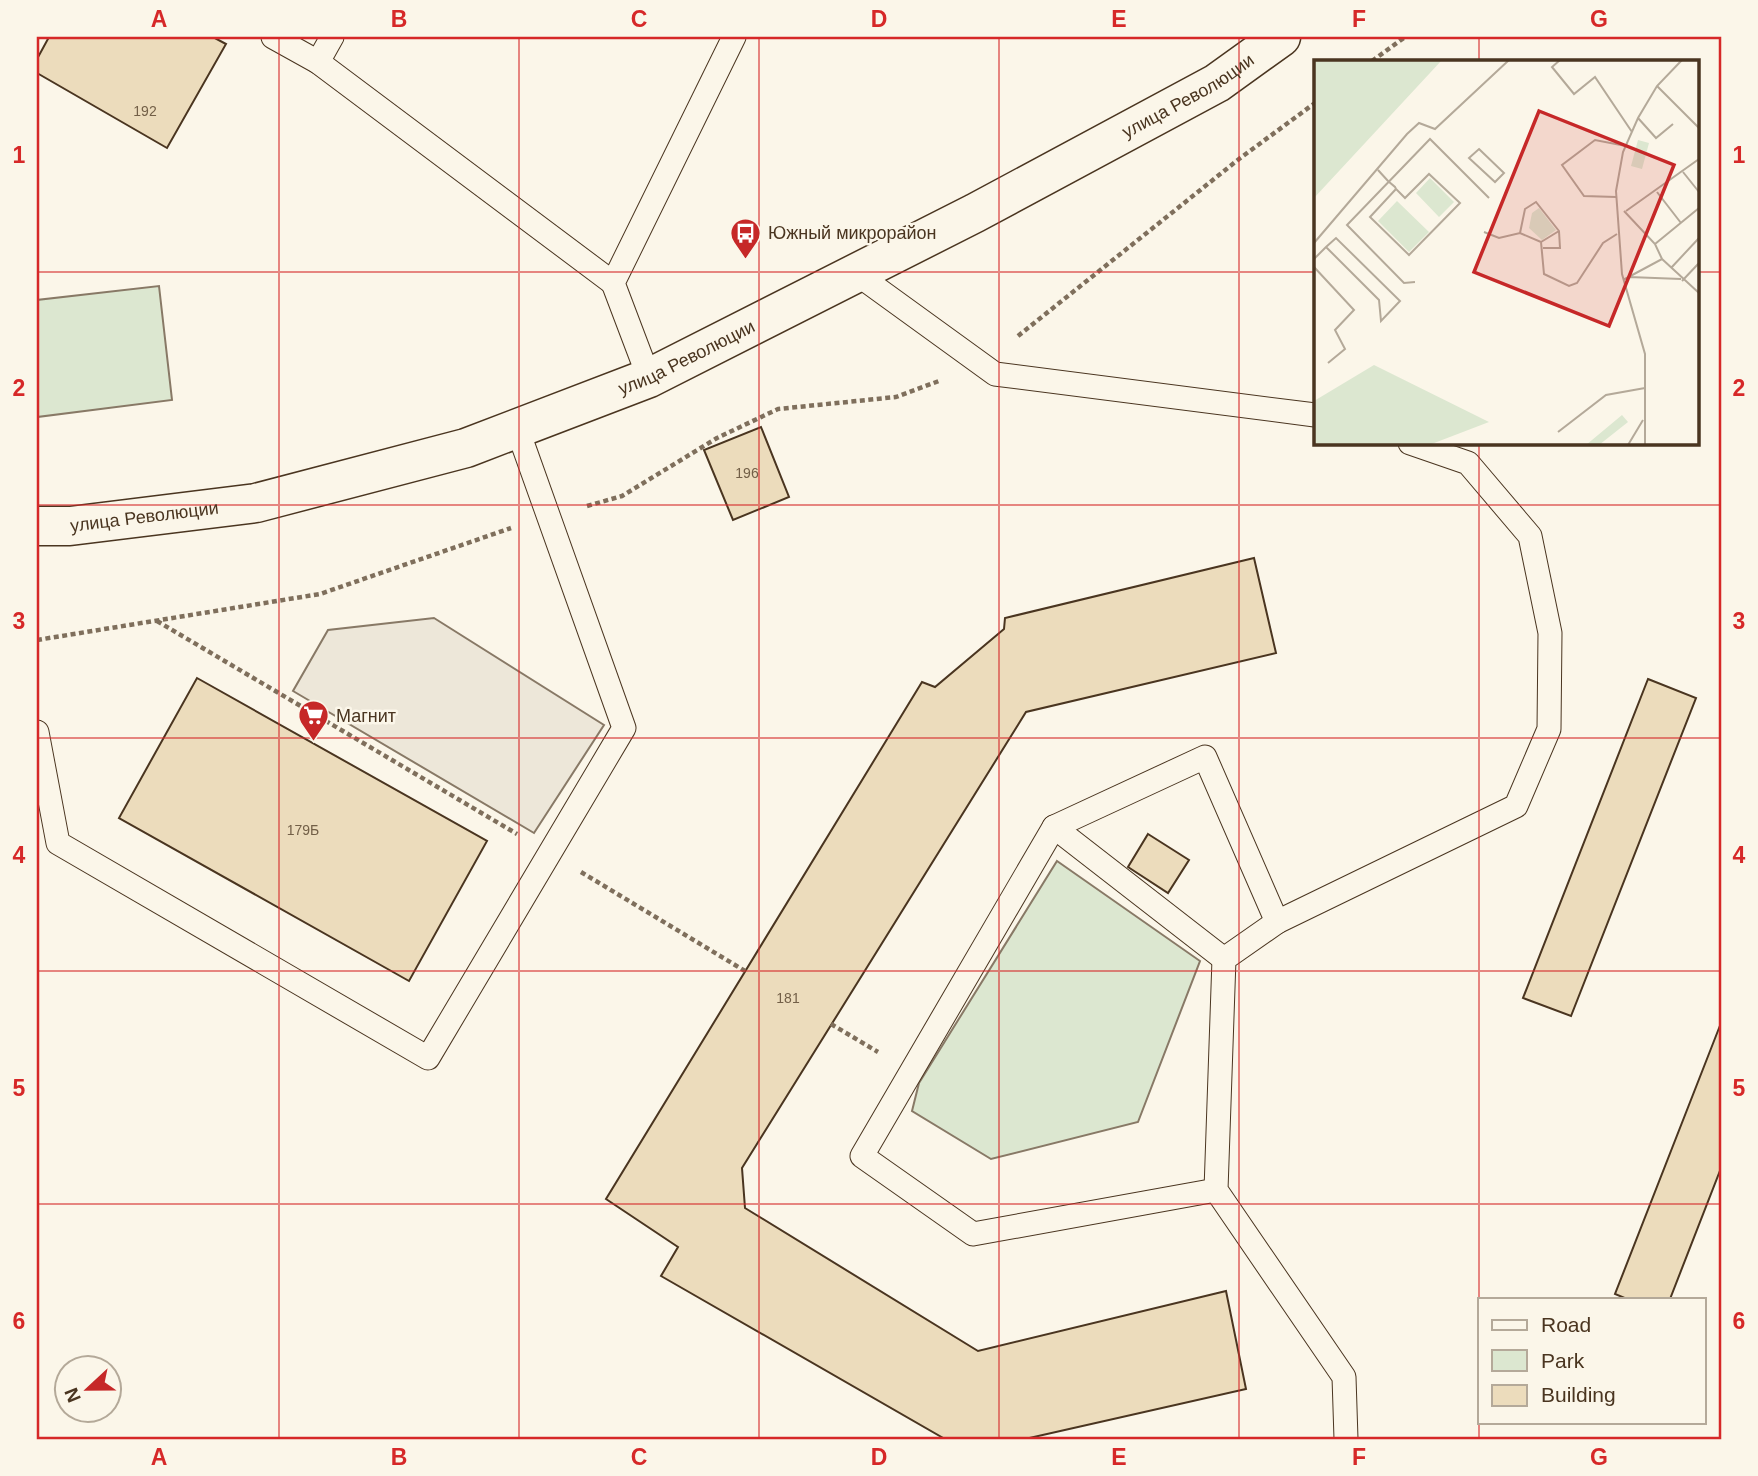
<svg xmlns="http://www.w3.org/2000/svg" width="1758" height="1476" viewBox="0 0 1758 1476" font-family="Arial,sans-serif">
<rect width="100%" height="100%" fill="#fbf6e9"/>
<g fill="#dce7d0" stroke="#887966" stroke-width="2">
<polygon points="159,286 172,400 37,417 37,300"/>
<polygon points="1057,861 1200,961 1138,1122 991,1159 912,1111 919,1083"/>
</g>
<polygon fill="#ede7d9" stroke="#887966" stroke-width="2" points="434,618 604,725 534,833 293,691 328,630"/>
<g fill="#ecdcbc" stroke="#4a3520" stroke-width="2">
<polygon points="49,37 213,37 226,44 167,148 37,73 37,59"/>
<polygon points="761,427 789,497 733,520 704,450"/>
<polygon points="1254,558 1276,653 1026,712 742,1168 745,1208 978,1351 1226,1291 1246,1389 1025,1439 945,1439 661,1276 678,1247 606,1199 922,682 935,687 1004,629 1005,618"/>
<polygon points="197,678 487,841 409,981 119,818"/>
<polygon points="1648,679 1696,698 1571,1016 1523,998"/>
<polygon points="1148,834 1189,860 1168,893 1128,867"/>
<polygon points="1721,1023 1721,1168 1670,1299 1627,1299 1615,1294"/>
</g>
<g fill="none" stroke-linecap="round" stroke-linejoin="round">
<defs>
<g id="lane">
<polyline points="273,37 318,62 613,283"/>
<polyline points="318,62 332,37"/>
<polyline points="857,274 995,374 1315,415"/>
<polyline points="649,378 613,283 734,37"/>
<polyline points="37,732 58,843 428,1058 624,728 517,428"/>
<polyline points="1054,827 1224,959"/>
<polyline points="1216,1190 973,1234 862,1156 1054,827 1205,757 1277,922"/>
<polyline points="1346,1439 1344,1377 1216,1190 1224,959 1277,922 1516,806 1549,729 1550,633 1530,536 1468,463 1410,443"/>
</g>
<g id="street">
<path id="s1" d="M37,526H70L256,503L466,448L649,378L975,213L1217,83L1281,37"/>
</g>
</defs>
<use href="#lane" stroke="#4a3520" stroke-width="25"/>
<use href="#street" stroke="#4a3520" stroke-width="41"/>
<g stroke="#7f6f5c" stroke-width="4.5" stroke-dasharray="5 3.5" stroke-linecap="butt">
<polyline points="1372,61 1405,37"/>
<polyline points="1018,336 1239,159 1315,103"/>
<polyline points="587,506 622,496 717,438 778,409 896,397 939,381"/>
<polyline points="157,621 517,834"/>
<polyline points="37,640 320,594 511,528"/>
<polyline points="581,872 745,971"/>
<polyline points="831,1024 878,1052"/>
</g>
<use href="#lane" stroke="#fbf6e9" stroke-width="23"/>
<use href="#street" stroke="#fbf6e9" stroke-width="38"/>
</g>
<path fill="none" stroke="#d62828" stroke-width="2" stroke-opacity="0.55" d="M279,37V1439M519,37V1439M759,37V1439M999,37V1439M1239,37V1439M1479,37V61M37,272H1315M1697,272H1721M1479,443V1439M37,505H1721M37,738H1721M37,971H1721M37,1204H1721"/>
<defs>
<symbol id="bus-pin" viewBox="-11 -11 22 30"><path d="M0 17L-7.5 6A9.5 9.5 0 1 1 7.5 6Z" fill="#c62828" stroke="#fbf6e9"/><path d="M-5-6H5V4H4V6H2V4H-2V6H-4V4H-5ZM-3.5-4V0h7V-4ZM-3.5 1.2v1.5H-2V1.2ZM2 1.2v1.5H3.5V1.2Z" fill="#fff"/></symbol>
<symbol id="supermarket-pin" viewBox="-11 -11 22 30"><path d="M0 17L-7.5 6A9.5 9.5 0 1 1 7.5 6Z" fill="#c62828" stroke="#fbf6e9"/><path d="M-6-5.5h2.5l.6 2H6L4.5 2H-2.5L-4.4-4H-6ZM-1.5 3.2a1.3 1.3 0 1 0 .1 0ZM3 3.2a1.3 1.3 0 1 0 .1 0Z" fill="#fff"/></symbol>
</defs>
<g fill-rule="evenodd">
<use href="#bus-pin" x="728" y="216" width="35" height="47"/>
<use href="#supermarket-pin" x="296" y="698" width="35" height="47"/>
</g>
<g text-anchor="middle" stroke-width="5" stroke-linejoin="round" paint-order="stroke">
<g font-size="14" fill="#725f47">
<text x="145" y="116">192</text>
<text x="747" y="478">196</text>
<text x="303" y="835">179Б</text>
<text x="788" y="1003">181</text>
</g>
<g font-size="18" fill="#4a3520" stroke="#fbf6e9">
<text dy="6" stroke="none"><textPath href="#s1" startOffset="1242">улица Революции</textPath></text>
<text dy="6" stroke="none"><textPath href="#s1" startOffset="676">улица Революции</textPath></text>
<text dy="6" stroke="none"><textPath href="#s1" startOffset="108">улица Революции</textPath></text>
</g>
<g font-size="18" fill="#4a3520" stroke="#fbf6e9" text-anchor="start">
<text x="768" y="239">Южный микрорайон</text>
<text x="336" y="722">Магнит</text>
</g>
</g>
<g transform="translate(1314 60)">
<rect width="385" height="385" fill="#fbf6e9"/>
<path d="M0,0H128L0,138ZM324,80L335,83L328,109L317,106ZM116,118L140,142L125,157L102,133ZM83,141L115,172L95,192L64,161ZM225,148L242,170L228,180L215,168L218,153ZM60,305L175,362L115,385H0V341ZM308,355L314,362L285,385H272Z" fill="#dce7d0"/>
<path fill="none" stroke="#b4a999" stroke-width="2" d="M246,0L238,7L260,34L281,17L318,72M343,26L385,68M324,58L342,78L359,64M165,89L190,113L181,122L155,98ZM64,110L74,121L81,127L82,129L91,138L115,114L146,143L95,195L56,157L82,129M369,112L385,132M343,132L367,163M302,137L270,136L248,105L281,80L312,86M310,151L341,184L348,199M312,151L385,99M170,172L185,178L206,173L227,182L230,214L255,226L263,223L289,183L303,174M206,173L211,149L222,142L245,171L246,188H229M227,182L245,171M0,183L93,74L105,63L121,69L195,0M341,184L385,148M0,199L12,187L22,178L86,241L67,261L65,240L12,187M0,207L40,250L21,270L31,289L14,303M357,208L385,178M315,217L367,219M309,220L348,199L385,233M368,221L385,203M101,222L90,223L33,165L116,79L175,138M244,372L292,335L331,328M314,385L329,360M331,385V294L308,214L302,131L309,92L324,58L343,26L368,0"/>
<path fill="#c62828" fill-opacity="0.15" stroke="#c62828" stroke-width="3.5" d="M225,51L360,105L295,266L160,212Z"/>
<rect width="385" height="385" fill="none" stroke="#4a3520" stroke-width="3.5"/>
</g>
<rect width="1758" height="1476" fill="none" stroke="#fbf6e9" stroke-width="77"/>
<rect x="1478" y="1298" width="228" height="126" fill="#fbf6e9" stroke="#b4a999" stroke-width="2"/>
<rect x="1492" y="1320" width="35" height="10" fill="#fbf6e9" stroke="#b4a999" stroke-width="2"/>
<text x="1541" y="1332" font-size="21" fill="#4a3520">Road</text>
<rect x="1492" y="1350" width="35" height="21" fill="#dce7d0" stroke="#b4a999" stroke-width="2"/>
<text x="1541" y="1368" font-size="21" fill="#4a3520">Park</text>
<rect x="1492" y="1385" width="35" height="21" fill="#ecdcbc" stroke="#b4a999" stroke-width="2"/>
<text x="1541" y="1402" font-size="21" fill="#4a3520">Building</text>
<g transform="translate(88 1389) rotate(248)"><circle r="33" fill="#fbf6e9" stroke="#b4a999" stroke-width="2"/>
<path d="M0-5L12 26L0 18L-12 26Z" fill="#c62828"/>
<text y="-10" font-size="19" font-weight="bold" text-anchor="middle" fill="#4a3520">N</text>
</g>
<rect x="38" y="38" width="1682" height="1400" fill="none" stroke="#d62828" stroke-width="2.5"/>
<g font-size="23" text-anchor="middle" font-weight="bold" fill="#d62828">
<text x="159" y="27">A</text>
<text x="399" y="27">B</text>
<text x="639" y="27">C</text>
<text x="879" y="27">D</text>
<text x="1119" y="27">E</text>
<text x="1359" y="27">F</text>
<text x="1599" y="27">G</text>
<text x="19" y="163">1</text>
<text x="1739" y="163">1</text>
<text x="19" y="396">2</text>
<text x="1739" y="396">2</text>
<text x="19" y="629">3</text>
<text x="1739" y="629">3</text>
<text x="19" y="863">4</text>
<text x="1739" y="863">4</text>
<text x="19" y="1096">5</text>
<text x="1739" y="1096">5</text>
<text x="19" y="1329">6</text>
<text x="1739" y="1329">6</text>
<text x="159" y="1465">A</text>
<text x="399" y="1465">B</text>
<text x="639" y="1465">C</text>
<text x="879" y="1465">D</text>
<text x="1119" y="1465">E</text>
<text x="1359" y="1465">F</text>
<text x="1599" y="1465">G</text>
</g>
</svg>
